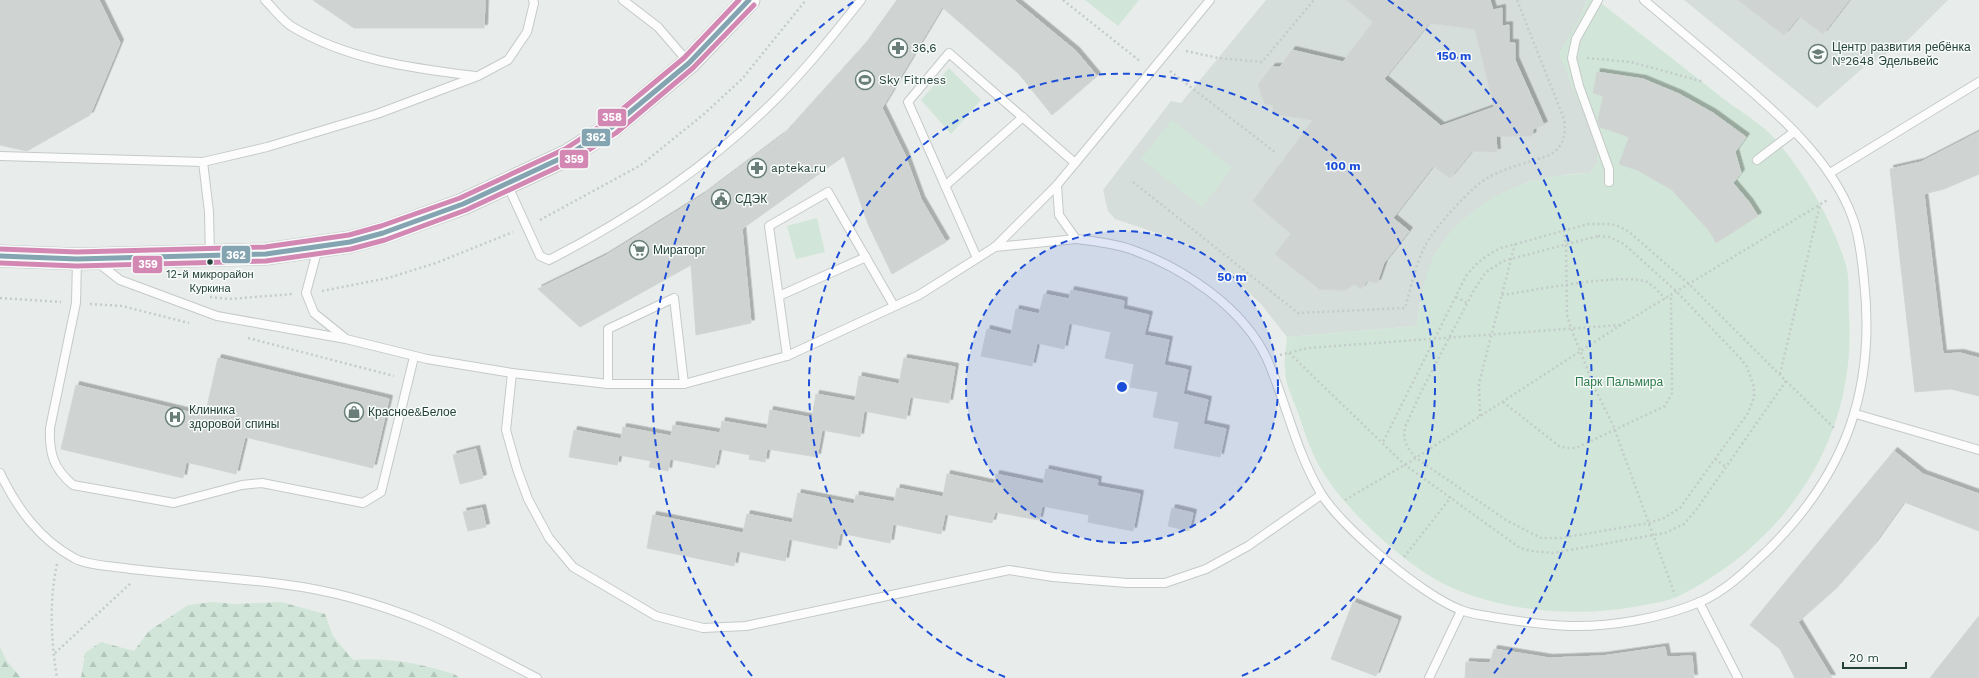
<svg xmlns="http://www.w3.org/2000/svg" width="1979" height="678" viewBox="0 0 1979 678" font-family="'Work Sans',sans-serif">
<defs>
<pattern id="forest-firs" width="22" height="20" patternUnits="userSpaceOnUse"><rect width="22" height="20" fill="#d1e6d8"/><path d="M5 1l3.5 6h-7zM16 11l3.5 6h-7z" fill="#b3c6ba"/></pattern>
<filter id="shadow"><feDropShadow dx="3.5" dy="-3.5" stdDeviation="0" flood-color="#0004"/></filter>
</defs>
<rect width="100%" height="100%" fill="#e8edeb"/>
<g fill="#d6dedb">
<polygon points="1266,0 1586,0 1583,12 1598,150 1597,163 1590,173 1569,174 1528,182 1503,193 1420,303 1417,326 1287,337 1261,304 1214,261 1181,241 1115,219 1108,211 1103,190 1171,101 1181,103"/>
<polygon points="1684,0 1948,0 1908,40 1862,69 1817,108"/>
</g>
<g fill="url(#forest-firs)">
<path d="M212,602L235,604L281,602L325,614L333,636L353,660C388,657 423,664 456,675L459,678H81L85,653L101,642L134,651L149,631L188,605Z"/>
<polygon points="0,647 6,660 21,678 0,678"/>
</g>
<g fill="#d1e6d8">
<polygon points="1085,0 1139,0 1118,26"/>
<path d="M1586,0H1597C1640,33 1683,67 1725,100C1740,111 1766,127 1777,141C1807,177 1832,220 1846,265C1850,280 1848,300 1849,315C1857,438 1787,542 1679,596C1668,601 1656,603 1644,605C1581,618 1505,613 1446,585C1405,565 1344,509 1321,469C1310,451 1304,430 1297,410C1293,399 1285,383 1285,370C1284,359 1286,348 1287,337L1417,326C1420,305 1423,280 1432,260C1447,226 1493,192 1529,182C1549,176 1569,174 1590,173L1597,163L1598,150L1559,54L1583,12Z"/>
<polygon points="949,68 981,100 951,134 921,100"/>
<polygon points="1172,120 1232,168 1202,207 1141,159"/>
<polygon points="817,218 825,252 796,259 787,226"/>
</g>
<g fill="#cfd4d2" stroke="#d1d6d4" fill-rule="evenodd" filter="url(#shadow)">
<polygon points="0,0 99,0 120,43 90,115 27,151 0,145"/>
<polygon points="313,0 485,0 484,28 354,28"/>
<polygon points="897,0 1014,0 1076,51 1097,76 1052,115 1019,74 942,7 882,108 905,155 921,199 946,242 892,274 868,224 844,156 742,229 751,323 696,335 691,265 580,327 538,289 605,256 703,195 784,134 866,43"/>
<path d="M1347,0H1490L1493,10L1502,8V26L1509,25V43H1515V60L1544,125L1533,129L1532,136H1496L1497,152L1472,151L1450,178L1433,166L1393,218L1409,231L1384,263L1377,283L1367,281L1361,289L1354,284L1346,290H1336L1319,289L1275,254L1291,234L1253,201L1313,120L1273,114V105L1265,104L1258,85L1272,67H1280L1292,50L1343,62L1373,22ZM1429,23L1475,29L1494,107L1441,126L1384,79Z"/>
<polygon points="1738,0 1849,0 1823,34 1799,16 1784,35"/>
<polygon points="1597,72 1643,79 1679,94 1713,113 1746,137 1735,152 1741,173 1733,183 1749,202 1758,216 1716,243 1710,232 1672,190 1637,170 1619,164 1629,137 1600,127 1598,121 1603,96 1593,93"/>
<polygon points="1979,132 1979,174 1944,189 1924,194 1943,354 1960,353 1979,358 1979,396 1951,389 1915,392 1890,169 1921,162"/>
<polygon points="1071,290 1124,301 1123,309 1149,315 1144,335 1169,340 1164,365 1188,370 1183,394 1208,400 1203,424 1226,429 1220,457 1174,448 1179,422 1153,417 1158,392 1130,387 1134,364 1105,358 1111,332 1069,323 1064,349 1037,343 1032,366 981,356 987,329 1011,335 1016,309 1039,314 1044,294 1069,299"/>
<polygon points="218,358 389,399 373,468 245,437 236,474 186,462 183,478 61,449 76,385 205,416"/>
<polygon points="904,358 955,367 949,403 910,397 906,419 864,411 860,437 822,430 817,457 767,449 765,462 749,459 750,455 719,449 715,468 670,459 668,471 649,467 651,461 619,455 617,465 569,457 574,430 621,439 623,427 671,436 673,425 720,433 722,421 767,429 770,410 812,418 816,394 855,401 859,376 899,384"/>
<polygon points="476,449 483,478 460,484 453,455"/>
<polygon points="1894,451 1923,474 1979,494 1979,531 1904,502 1874,544 1833,591 1798,622 1832,678 1795,678 1780,649 1750,625"/>
<polygon points="1046,469 1098,480 1097,486 1140,494 1133,531 1088,522 1089,515 1042,506 1039,520 995,512 992,523 945,514 941,534 893,524 890,543 840,533 837,549 789,539 785,561 737,551 734,566 647,548 653,515 743,533 747,514 792,523 798,493 854,504 856,495 894,502 897,488 943,497 947,474 994,484 996,474 1043,484"/>
<polygon points="482,508 486,527 468,531 463,512"/>
<polygon points="1172,508 1193,513 1189,531 1168,526"/>
<polygon points="1353,602 1398,620 1376,676 1331,659"/>
<polygon points="1979,616 1979,678 1930,678"/>
<polygon points="1665,647 1667,657 1692,656 1694,678 1465,678 1466,662 1490,663 1494,649 1549,658 1602,656"/>
</g>
<g fill="none" stroke-linecap="round" stroke-linejoin="round">
<defs>
<g id="service">
<path d="M265,0C273,8 282,20 291,26C347,60 412,68 475,76"/>
<polyline points="623,0 658,27 689,63"/>
<polyline points="1598,0 1576,39 1572,58 1579,86 1609,169 1609,182"/>
<polyline points="0,156 203,162"/>
<polyline points="1757,160 1794,132"/>
<polyline points="1830,173 1979,82"/>
<path d="M507,184L540,256L549,260C631,218 711,164 776,99C807,68 834,34 861,0"/>
<path d="M1057,185L1059,215L1076,239C1093,241 1113,243 1130,249C1182,267 1243,307 1267,359C1286,402 1295,448 1319,490C1338,525 1423,596 1461,610C1470,614 1482,615 1492,617C1517,621 1544,625 1570,626C1611,627 1662,618 1700,602C1726,591 1748,569 1768,550C1846,473 1876,389 1864,280C1862,261 1860,238 1853,219C1832,159 1775,111 1728,71C1700,47 1672,24 1644,0"/>
<polyline points="945,186 1023,117"/>
<polyline points="995,247 1076,239"/>
<polyline points="318,248 306,293 314,313 345,338"/>
<polyline points="210,256 209,212 203,162 267,147 377,114 478,76 508,60 527,32 534,3 533,0"/>
<polyline points="977,258 908,102 949,53 1075,163"/>
<path d="M77,260L76,303L50,428C49,453 53,468 73,485L174,503L242,485L262,483L363,503L381,492L414,357"/>
<polyline points="97,262 120,280 217,316 346,339 427,359 512,373 608,384 684,384 787,356 919,295 995,247 1057,185 1210,0"/>
<polyline points="779,296 866,257"/>
<polyline points="787,356 769,226 828,192 894,306"/>
<polyline points="512,373 506,430 517,469 528,499 549,538 573,567 656,616 703,628 746,626 1009,570 1053,577 1127,583 1165,583 1206,569 1248,546 1321,495"/>
<polyline points="608,384 608,329 674,298 684,384"/>
<polyline points="1856,414 1979,450"/>
<path d="M0,473C17,508 39,539 74,558C86,565 110,566 124,568C176,575 229,577 281,584C330,590 380,604 426,623C464,639 500,659 537,678"/>
<polyline points="1699,602 1738,678"/>
<polyline points="1429,678 1461,611"/>
</g>
<polyline id="tertiary" points="0,256 77,259 266,254 350,242 383,233 463,204 568,155 612,127 689,63 749,0"/>
</defs>
<use href="#service" stroke="#c5cac8" stroke-width="10"/>
<use href="#tertiary" stroke="#c5cac8" stroke-width="23"/>
<g stroke="#c3ccca" stroke-width="2.5" stroke-dasharray="2 3" stroke-linecap="butt">
<polyline points="1063,0 1141,62"/>
<polyline points="1186,51 1218,58 1262,62 1314,0"/>
<polyline points="1587,58 1631,62 1704,82"/>
<polyline points="1170,71 1276,153"/>
<path d="M1133,182L1298,313L1405,308C1411,288 1415,265 1425,246C1434,228 1471,187 1489,177C1508,167 1530,162 1550,155C1564,146 1566,135 1564,119L1517,0"/>
<polyline points="540,220 641,165 704,114 742,79 806,0"/>
<polyline points="1564,230 1566,247 1567,315 1571,328 1596,391 1613,425 1675,595"/>
<polygon points="1598,236 1609,237 1624,244 1677,292 1741,359 1747,367 1754,387 1754,397 1748,413 1680,508 1664,518 1649,523 1561,538 1541,538 1506,520 1416,458 1408,448 1404,438 1405,427 1421,392 1474,290 1485,273 1503,261"/>
<polyline points="322,291 388,278 436,263 513,232"/>
<path d="M1502,295C1530,291 1624,272 1647,282C1654,286 1660,293 1665,299"/>
<polyline points="210,297 229,299 293,294"/>
<polyline points="1456,297 1467,303"/>
<polyline points="0,298 61,302"/>
<polyline points="90,304 122,306 189,323"/>
<polyline points="248,338 394,376"/>
<path d="M1289,353L1405,465L1520,548L1532,551L1553,553L1665,533L1684,524L1696,510L1786,381L1690,285L1628,231L1618,226L1610,224H1588L1501,248C1486,255 1476,263 1466,276L1383,442"/>
<polyline points="1280,355 1308,348 1621,325"/>
<polyline points="1780,374 1820,204"/>
<polyline points="1786,381 1834,428"/>
<polyline points="1503,402 1559,446 1567,448 1576,448 1665,406 1672,393 1671,296"/>
<polyline points="1480,416 1479,383 1515,244"/>
<polyline points="1715,459 1726,467"/>
<polyline points="1345,500 1408,463 1616,328 1829,199"/>
<polyline points="1404,557 1451,497"/>
<path d="M57,564C49,601 51,641 57,678"/>
<polyline points="55,653 131,583"/>
</g>
<use href="#service" stroke="#fcfcfc" stroke-width="8"/>
<use href="#tertiary" stroke="#fcfcfc" stroke-width="21"/>
<defs>
<polyline id="bus-1" points="0,256 77,259 266,254 350,242 383,233 463,204 568,155 612,127 689,63 749,0"/>
<polyline id="bus-2" points="0,263 77,266 266,261 351,249 385,240 466,210 571,161 616,133 693,68 754,5"/>
<polyline id="bus-3" points="0,249 77,252 265,247 349,235 381,226 460,198 565,149 608,121 684,58 739,0"/>
</defs>
<use href="#bus-1" stroke="#f7fbf9" stroke-width="8"/>
<use href="#bus-2" stroke="#f7fbf9" stroke-width="8"/>
<use href="#bus-3" stroke="#f7fbf9" stroke-width="8"/>
<use href="#bus-1" stroke="#83a4b0" stroke-width="5"/>
<use href="#bus-2" stroke="#d388b4" stroke-width="5"/>
<use href="#bus-3" stroke="#d388b4" stroke-width="5"/>
</g>
<circle cx="1122" cy="387" r="156" fill="#1d4ed8" fill-opacity=".12"/>
<g fill="none" stroke="#1d4ed8" stroke-width="2" stroke-dasharray="7 5">
<circle cx="1122" cy="387" r="156"/>
<path d="M1005 677A313 313 0 1 1 1239 677"/>
<path d="M752 676A469 469 0 0 1 856 0M1388 0A469 469 0 0 1 1492 676"/>
</g>
<defs>
<symbol id="pharmacy-ring" viewBox="-11 -11 22 22"><circle r="9.5" fill="#f7fbf9" stroke="#697e78" stroke-width="1.5"/><path d="M-2-6h4v4h4v4h-4v4h-4v-4h-4v-4h4Z" fill="#697e78"/></symbol>
<symbol id="school-ring" viewBox="-11 -11 22 22"><circle r="9.5" fill="#f7fbf9" stroke="#697e78" stroke-width="1.5"/><path d="M0-5L7-2L0 1L-7-2ZM-4 1L0 2.5L4 1V4Q0 6-4 4Z" fill="#697e78"/></symbol>
<symbol id="stadium-ring" viewBox="-11 -11 22 22"><circle r="9.5" fill="#f7fbf9" stroke="#697e78" stroke-width="1.5"/><path d="M0-5a6.5 5 0 1 0 0 10a6.5 5 0 1 0 0-10ZM-3.5-1.8h7v3.6h-7Z" fill="#697e78"/></symbol>
<symbol id="civic-ring" viewBox="-11 -11 22 22"><circle r="9.5" fill="#f7fbf9" stroke="#697e78" stroke-width="1.5"/><path d="M-.6-6.5H3V-4.5H.6V-3L4-1V1h2V6H-6V1h2V-1L-.6-3ZM-1.2 2.5V6h2.4V2.5Z" fill="#697e78"/></symbol>
<symbol id="supermarket-ring" viewBox="-11 -11 22 22"><circle r="9.5" fill="#f7fbf9" stroke="#697e78" stroke-width="1.5"/><path d="M-6-5.5h2.5l.6 2H6L4.5 2H-2.5L-4.4-4H-6ZM-1.5 3.2a1.3 1.3 0 1 0 .1 0ZM3 3.2a1.3 1.3 0 1 0 .1 0Z" fill="#697e78"/></symbol>
<symbol id="shop-ring" viewBox="-11 -11 22 22"><circle r="9.5" fill="#f7fbf9" stroke="#697e78" stroke-width="1.5"/><path d="M-5-2.5h2.3a2.7 3.5 0 0 1 5.4 0H5L5.5 6h-11ZM-1.5-2.5h3a1.5 2.3 0 0 0-3 0Z" fill="#697e78"/></symbol>
<symbol id="hospital-ring" viewBox="-11 -11 22 22"><circle r="9.5" fill="#f7fbf9" stroke="#697e78" stroke-width="1.5"/><path d="M-5-5h3v3.5h4V-5h3V5h-3V1.5h-4V5h-3Z" fill="#697e78"/></symbol>
</defs>
<g fill-rule="evenodd">
<use href="#pharmacy-ring" x="887" y="37" width="22" height="22"/>
<use href="#school-ring" x="1807" y="43" width="22" height="22"/>
<use href="#stadium-ring" x="854" y="69" width="22" height="22"/>
<use href="#pharmacy-ring" x="746" y="157" width="22" height="22"/>
<use href="#civic-ring" x="710" y="188" width="22" height="22"/>
<use href="#supermarket-ring" x="628" y="239" width="22" height="22"/>
<use href="#shop-ring" x="343" y="401" width="22" height="22"/>
<use href="#hospital-ring" x="164" y="406" width="22" height="22"/>
</g>
<circle fill="#24423a" stroke="#f7fbf9" stroke-width="1.5" cx="210" cy="262" r="3.5"/>
<g text-anchor="middle" stroke-width="3" stroke-linejoin="round" paint-order="stroke">
<g font-size="11" fill="#24423a" stroke="#f7fbf9">
<text x="210" y="278">12-й микрорайон<tspan x="210" dy="14">Куркина</tspan></text>
</g>
<g font-size="12" fill="#24423a" stroke="#f7fbf9" text-anchor="start">
<text x="1832" y="51">Центр развития ребёнка<tspan x="1832" dy="14">№2648 Эдельвейс</tspan></text>
<text x="912" y="52">36,6</text>
<text x="879" y="84">Sky Fitness</text>
<text x="771" y="172">apteka.ru</text>
<text x="735" y="203">СДЭК</text>
<text x="653" y="254">Мираторг</text>
<text x="189" y="414">Клиника<tspan x="189" dy="14">здоровой спины</tspan></text>
<text x="368" y="416">Красное&amp;Белое</text>
</g>
<g font-size="12" fill="#2d7a4b" stroke="#f7fbf9">
<text x="1619" y="386">Парк Пальмира</text>
</g>
</g>
<circle cx="1122" cy="387" r="6" fill="#1d4ed8" stroke="#f7fbf9" stroke-width="2"/>
<g font-size="12" text-anchor="middle" font-weight="bold" fill="#1d4ed8" stroke="#f7fbf9" stroke-width="3" stroke-linejoin="round" paint-order="stroke">
<text x="1454" y="60">150 m</text>
<text x="1343" y="170">100 m</text>
<text x="1232" y="281">50 m</text>
</g>
<g stroke="#f7fbf9" stroke-width="1.5">
<rect x="597" y="108" width="30" height="19" rx="4" fill="#d388b4"/>
<rect x="581" y="128" width="30" height="19" rx="4" fill="#83a4b0"/>
<rect x="559" y="149" width="30" height="20" rx="4" fill="#d388b4"/>
<rect x="221" y="245" width="30" height="19" rx="4" fill="#83a4b0"/>
<rect x="132" y="255" width="31" height="19" rx="4" fill="#d388b4"/>
</g>
<g font-size="11" text-anchor="middle" font-weight="bold" fill="#fff">
<text x="612" y="121">358</text>
<text x="596" y="141">362</text>
<text x="574" y="163">359</text>
<text x="236" y="259">362</text>
<text x="148" y="268">359</text>
</g>
<path d="M1843 662v6h63v-6" fill="none" stroke="#24423a" stroke-width="2"/>
<text x="1849" y="662" font-size="12" fill="#24423a" stroke="#f7fbf9" stroke-width="3" paint-order="stroke">20 m</text>
</svg>
